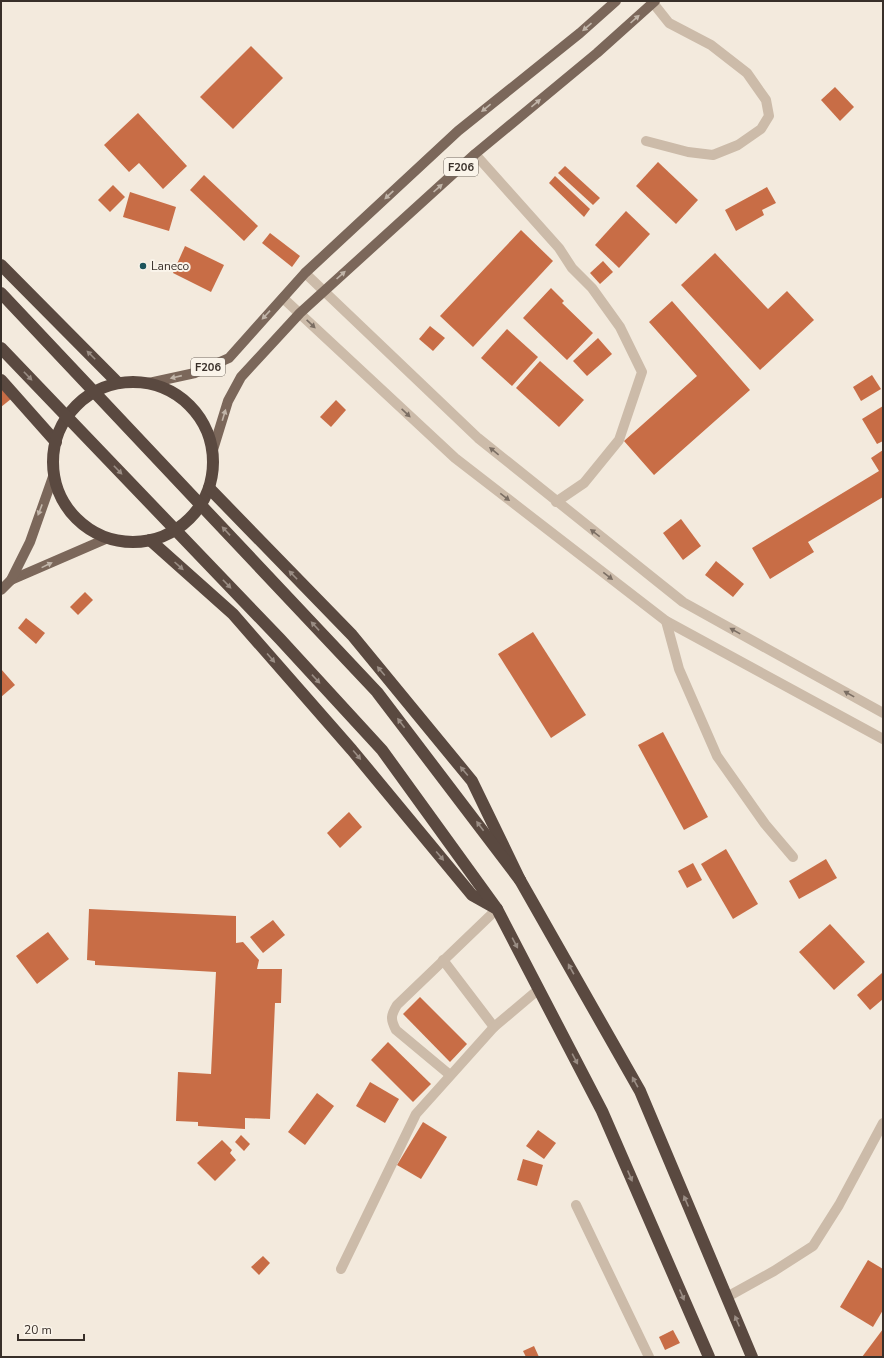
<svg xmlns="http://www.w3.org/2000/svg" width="884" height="1358" viewBox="0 0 884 1358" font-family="'Nunito Sans',sans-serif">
<rect width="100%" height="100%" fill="#f3eadd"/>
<g fill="#c86d46">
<polygon points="251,46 283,78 233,129 200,97"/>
<polygon points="835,87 854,107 840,121 821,100"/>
<polygon points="138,113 187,166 163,189 139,163 129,172 104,145"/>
<polygon points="658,162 698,200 676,224 636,186"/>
<polygon points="565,166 600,198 593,205 558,173"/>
<polygon points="204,175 258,226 244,241 190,190"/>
<polygon points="555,176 590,209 584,217 549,183"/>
<polygon points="113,185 125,197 110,212 98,200"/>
<polygon points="767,187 776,203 762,210 764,215 736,231 725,210"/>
<polygon points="130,192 176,207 169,231 123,217"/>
<polygon points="626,211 650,234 619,268 595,245"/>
<polygon points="521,230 553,261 473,347 440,316"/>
<polygon points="270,233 300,256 292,267 262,243"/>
<polygon points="185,246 224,265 211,292 173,273"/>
<polygon points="715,253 768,309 787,291 814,320 760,370 681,285"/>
<polygon points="603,261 613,272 600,284 590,273"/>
<polygon points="551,288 564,301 562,303 593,333 567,360 523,318"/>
<polygon points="672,301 750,390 654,475 624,441 697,376 649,322"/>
<polygon points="430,326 445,338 433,351 419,339"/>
<polygon points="507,329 538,357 512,386 481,358"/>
<polygon points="598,338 612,354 587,376 573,361"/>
<polygon points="540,361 584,400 559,427 516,388"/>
<polygon points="872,375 881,389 861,401 853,387"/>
<polygon points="1,386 11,399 1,407"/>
<polygon points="336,400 346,410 331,427 320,417"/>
<polygon points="883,406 883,441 877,444 862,419"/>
<polygon points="883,450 883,497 808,542 814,552 770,579 752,548 879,471 871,458"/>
<polygon points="681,519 701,546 683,560 663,533"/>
<polygon points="716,561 744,584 733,597 705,575"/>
<polygon points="85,592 93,600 78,615 70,607"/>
<polygon points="26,618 45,633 36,644 18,628"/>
<polygon points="533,632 586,715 551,738 498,654"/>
<polygon points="1,669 15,685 1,697"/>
<polygon points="663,732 708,817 684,830 638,745"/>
<polygon points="349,812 362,827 340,848 327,833"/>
<polygon points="726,849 758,904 733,919 701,864"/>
<polygon points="826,859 837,878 799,899 789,881"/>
<polygon points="693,863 702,880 687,888 678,871"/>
<polygon points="89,909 236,916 236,943 243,942 259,960 257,969 282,969 281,1003 275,1003 270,1119 245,1118 245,1129 198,1126 198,1122 176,1121 178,1072 211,1074 216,972 95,965 95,961 87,960"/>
<polygon points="273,920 285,935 263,953 250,937"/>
<polygon points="830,924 865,962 834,990 799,952"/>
<polygon points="48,932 69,959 37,984 16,956"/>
<polygon points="882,973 883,999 870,1010 857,995"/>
<polygon points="420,997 467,1044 450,1062 403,1014"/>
<polygon points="388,1042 431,1084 413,1102 371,1060"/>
<polygon points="370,1082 399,1099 385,1123 356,1106"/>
<polygon points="317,1093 334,1106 305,1145 288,1132"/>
<polygon points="423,1122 447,1137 421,1179 397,1165"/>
<polygon points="538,1130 556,1143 544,1159 526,1146"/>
<polygon points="241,1135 250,1144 244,1151 235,1142"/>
<polygon points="222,1140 232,1150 230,1153 236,1160 215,1181 197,1163"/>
<polygon points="523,1159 543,1165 537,1186 517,1180"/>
<polygon points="263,1256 270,1263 259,1275 251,1267"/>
<polygon points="868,1260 883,1269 883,1310 873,1327 840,1307"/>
<polygon points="883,1329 883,1357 862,1357"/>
<polygon points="673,1330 680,1343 665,1350 659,1337"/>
<polygon points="534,1346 539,1357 526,1357 523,1351"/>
</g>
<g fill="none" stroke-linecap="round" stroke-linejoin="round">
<g stroke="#ccbba9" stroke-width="10">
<polyline points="443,960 494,1027"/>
<path d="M450,1075L396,1030C390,1019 391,1015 397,1005L497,909"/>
<polyline points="341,1269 416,1114 494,1027 539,989"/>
</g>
<g stroke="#ccbba9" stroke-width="10">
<polyline points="646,141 688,152 713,155 738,145 761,129 769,116 766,100 747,73 711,45 669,23 653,3"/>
<polyline points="475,154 559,248 572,268 592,288 620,327 642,372 619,440 584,483 556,502"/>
<polyline points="305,273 478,438 683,602 883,713"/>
<polyline points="283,298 455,458 666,621 883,739"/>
<polyline points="666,621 679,669 717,756 765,824 793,857"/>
<polyline points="576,1205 649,1357"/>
<polyline points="727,1297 774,1271 813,1246 839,1205 883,1123"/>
</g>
<g stroke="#7b675a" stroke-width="10">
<polyline points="149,383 195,373 229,358 305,273 458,131 580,33 616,1"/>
<polyline points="212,453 228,401 241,377 300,313 475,154 597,53 655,1"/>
<polyline points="11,580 108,538"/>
<polyline points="1,590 11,580 30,542 54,474"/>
</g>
<g stroke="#5a4940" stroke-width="12">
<polyline points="1,265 118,383"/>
<polyline points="1,380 56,442"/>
<circle cx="133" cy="462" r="80"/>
<polyline points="209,488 352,635 472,781 520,880 640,1091 752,1357"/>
<polyline points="150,540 233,614 352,750 472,895 497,909 602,1111 709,1357"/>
</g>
<g stroke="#5a4940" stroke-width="12">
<polyline points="1,293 377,692 520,880"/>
<polyline points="1,348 280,639 382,750 497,909"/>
</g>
</g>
<defs><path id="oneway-solid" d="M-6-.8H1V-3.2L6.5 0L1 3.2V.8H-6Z"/></defs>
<g fill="#c1b5a9">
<use href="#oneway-solid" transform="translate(635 19) rotate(-42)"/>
<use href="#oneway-solid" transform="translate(587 27) rotate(139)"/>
<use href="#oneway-solid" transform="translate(536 103) rotate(-40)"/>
<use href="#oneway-solid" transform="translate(486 108) rotate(141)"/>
<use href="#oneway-solid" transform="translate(438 188) rotate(-42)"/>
<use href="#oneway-solid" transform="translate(389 195) rotate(137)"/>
<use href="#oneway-solid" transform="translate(341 275) rotate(-42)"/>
<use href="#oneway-solid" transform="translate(266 315) rotate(133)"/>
<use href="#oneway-solid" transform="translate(176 377) rotate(167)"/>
<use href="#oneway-solid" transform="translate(224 415) rotate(-73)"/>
<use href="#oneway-solid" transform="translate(40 510) rotate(111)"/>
<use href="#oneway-solid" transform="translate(47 565) rotate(-26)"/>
</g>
<g fill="#7b6e63">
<use href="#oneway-solid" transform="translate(311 324) rotate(43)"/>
<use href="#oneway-solid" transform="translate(406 413) rotate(43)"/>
<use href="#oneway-solid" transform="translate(494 451) rotate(-141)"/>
<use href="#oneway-solid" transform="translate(505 497) rotate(38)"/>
<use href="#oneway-solid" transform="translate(595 533) rotate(-142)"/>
<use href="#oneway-solid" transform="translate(608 576) rotate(38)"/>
<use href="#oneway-solid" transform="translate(735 631) rotate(-151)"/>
<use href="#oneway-solid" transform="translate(849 694) rotate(-151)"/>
</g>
<g fill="#9a8d84">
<use href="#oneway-solid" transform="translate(91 355) rotate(-135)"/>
<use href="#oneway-solid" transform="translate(28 376) rotate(46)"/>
<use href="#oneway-solid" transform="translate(118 470) rotate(46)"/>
<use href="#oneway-solid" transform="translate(226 531) rotate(-133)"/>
<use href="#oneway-solid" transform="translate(179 566) rotate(42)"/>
<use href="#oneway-solid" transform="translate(293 575) rotate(-134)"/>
<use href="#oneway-solid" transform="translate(227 584) rotate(46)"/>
<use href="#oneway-solid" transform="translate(315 626) rotate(-133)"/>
<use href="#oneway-solid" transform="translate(271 658) rotate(49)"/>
<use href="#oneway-solid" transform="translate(381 671) rotate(-130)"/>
<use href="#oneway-solid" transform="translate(316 679) rotate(47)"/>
<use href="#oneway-solid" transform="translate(401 723) rotate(-127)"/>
<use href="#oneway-solid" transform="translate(357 755) rotate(50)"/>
<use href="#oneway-solid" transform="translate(464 771) rotate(-130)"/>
<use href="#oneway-solid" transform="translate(480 826) rotate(-127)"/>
<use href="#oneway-solid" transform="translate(440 856) rotate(50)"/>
<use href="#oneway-solid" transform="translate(515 943) rotate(62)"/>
<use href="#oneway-solid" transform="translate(571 969) rotate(-119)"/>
<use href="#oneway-solid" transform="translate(575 1059) rotate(62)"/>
<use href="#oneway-solid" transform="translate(635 1082) rotate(-119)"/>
<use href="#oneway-solid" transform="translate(630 1176) rotate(67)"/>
<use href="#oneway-solid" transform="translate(686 1201) rotate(-113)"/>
<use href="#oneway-solid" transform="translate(682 1295) rotate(67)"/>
<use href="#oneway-solid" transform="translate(737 1321) rotate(-113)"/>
</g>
<circle fill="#1d545b" stroke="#faf4ea" stroke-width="1.5" cx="143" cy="266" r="4"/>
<g text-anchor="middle" stroke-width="4" stroke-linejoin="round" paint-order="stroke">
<g fill="#faf4ea" stroke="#726a63" stroke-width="1">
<rect x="444" y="158" width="34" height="18" rx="3"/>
<rect x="191" y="358" width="34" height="18" rx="3"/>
</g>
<g font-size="11" font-weight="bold" fill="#382f29">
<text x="461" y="171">F206</text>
<text x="208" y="371">F206</text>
</g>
<g font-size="12" fill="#382f29" stroke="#faf4ea" text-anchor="start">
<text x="151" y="270">Laneco</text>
</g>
</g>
<rect width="884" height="1358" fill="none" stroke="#382f29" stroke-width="4"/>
<path d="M18 1334v6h66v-6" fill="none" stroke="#382f29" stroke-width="2"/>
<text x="24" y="1334" font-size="12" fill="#382f29" stroke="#faf4ea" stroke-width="3" paint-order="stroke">20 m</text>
</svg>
